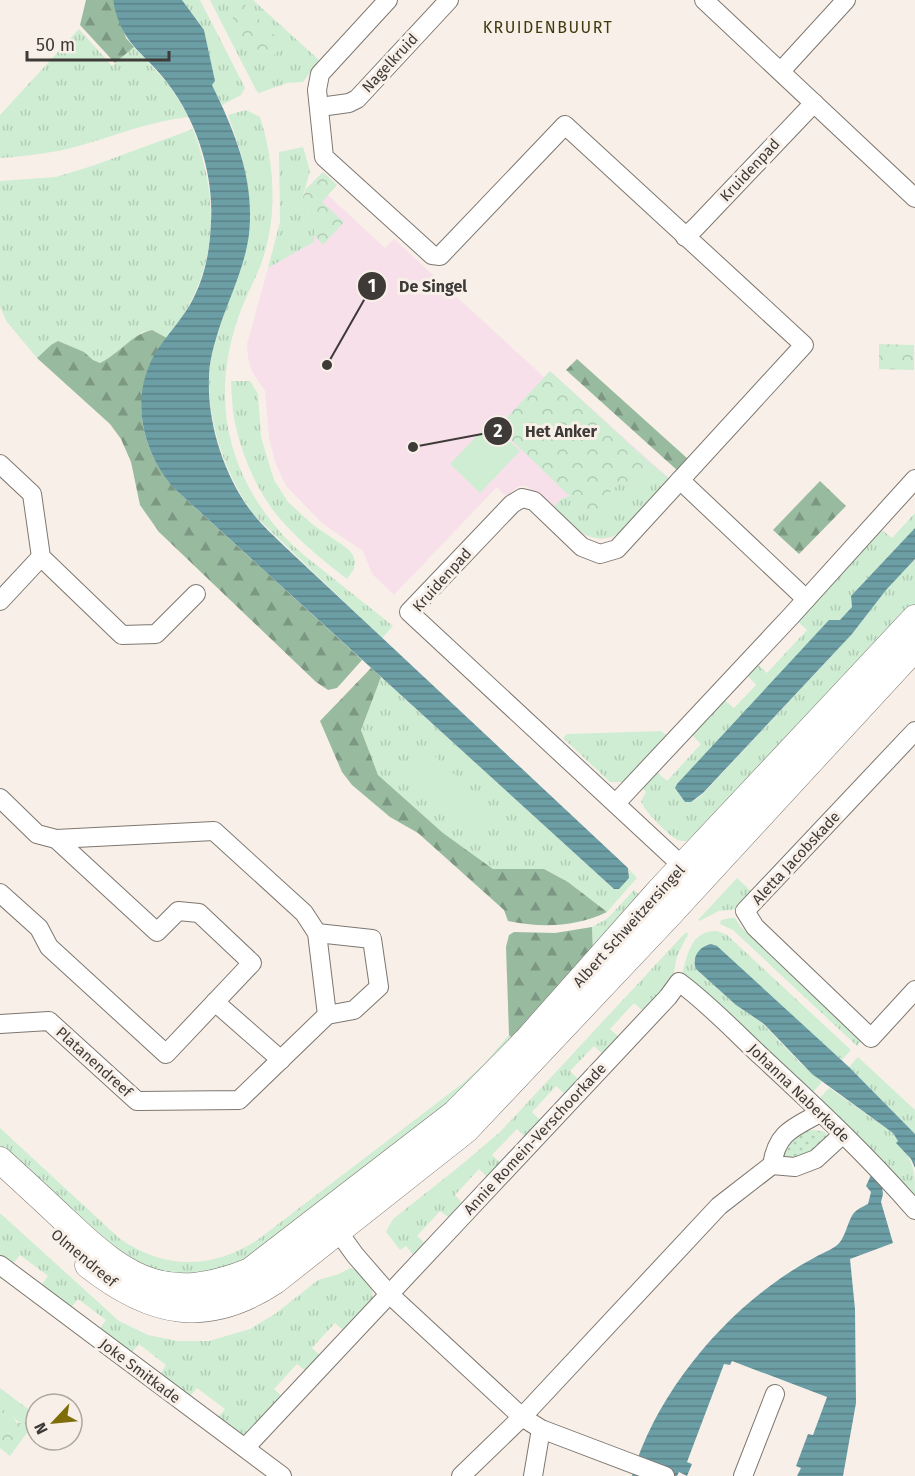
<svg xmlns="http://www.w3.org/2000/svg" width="915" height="1476" viewBox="0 0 915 1476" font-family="'Fira Sans',sans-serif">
<defs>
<pattern id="grass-tufts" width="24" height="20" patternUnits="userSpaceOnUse" patternTransform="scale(1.5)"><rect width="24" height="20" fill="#ceedd3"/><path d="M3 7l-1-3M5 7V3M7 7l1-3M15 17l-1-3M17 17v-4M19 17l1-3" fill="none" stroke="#b2ccb6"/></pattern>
<pattern id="forest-firs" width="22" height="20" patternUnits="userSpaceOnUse" patternTransform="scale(1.5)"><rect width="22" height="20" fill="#98ba9e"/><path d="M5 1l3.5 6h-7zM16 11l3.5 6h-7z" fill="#7d9882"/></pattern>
<pattern id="park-crowns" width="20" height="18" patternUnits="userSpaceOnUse" patternTransform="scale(1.5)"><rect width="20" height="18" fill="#ceedd3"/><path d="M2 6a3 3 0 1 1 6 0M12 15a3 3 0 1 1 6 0" fill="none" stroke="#b2ccb6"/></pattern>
<pattern id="garden-dots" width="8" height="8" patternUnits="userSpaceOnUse" patternTransform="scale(1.5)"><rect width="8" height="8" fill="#ceedd3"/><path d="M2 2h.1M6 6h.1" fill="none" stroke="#b2ccb6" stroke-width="1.8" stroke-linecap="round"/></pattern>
<pattern id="water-rules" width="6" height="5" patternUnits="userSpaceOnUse" patternTransform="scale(1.5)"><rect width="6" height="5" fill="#6c9ea6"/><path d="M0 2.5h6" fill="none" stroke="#5a8288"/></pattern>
</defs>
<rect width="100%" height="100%" fill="#f8f0e8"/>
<polygon fill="#f8e0eb" points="323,172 337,185 328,195 385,248 394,239 544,377 550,371 670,479 611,538 601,539 583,535 526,486 519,486 506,496 497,487 394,595 372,574 363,551 323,524 286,486 275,462 269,438 265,391 252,372 248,358 247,344 268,268 314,242 306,189"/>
<g fill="url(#grass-tufts)">
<polygon points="182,0 200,0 245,88 241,95 222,105 212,85 215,81 204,30"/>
<polygon points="210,0 253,0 319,60 303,82 287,83 259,93 256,90"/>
<path d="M79,29L112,66L134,47L170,86L189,117C150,121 118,135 82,145C55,153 28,156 0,158V115Z"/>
<path d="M246,110L260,117C275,163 278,218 261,264C254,282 244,300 238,318C211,398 226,470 281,533C295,549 313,562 329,575C350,592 372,609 393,626L382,638L254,515C227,476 209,429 209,380C209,363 214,346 219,331C228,299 243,268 248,235C254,195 242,152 228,115Z"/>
<path d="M193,129C221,204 219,273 167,338L152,330L142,332L113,357L100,363L93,360L84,352L51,345L37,358L7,322L0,307V181L56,177L92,166Z"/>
<polygon points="303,147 310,171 302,200 314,222 314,242 268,268 280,222 279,152"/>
<path d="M231,381H250L258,394L261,437L274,480L288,502L312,524L348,549L353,555L355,562L354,569L347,579C324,561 301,543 282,521C260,497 243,459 236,427C232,412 232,396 231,381Z"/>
<path d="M648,461L670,479L620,533C590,549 573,526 553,508L561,499L569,496L587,513L611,504L607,496C615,483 626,481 640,481Z"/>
<path d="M915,513V528L851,596L852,607L691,802L701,796L852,634L886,590L915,559V609L693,839C688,841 683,842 678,840C669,836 643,810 641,801L646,792L642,788L657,772L667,781L701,744L690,733L722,698L734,708L756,685L747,675L757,664L767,673L807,630L797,621L882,530L892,538Z"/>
<polygon points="381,677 614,889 630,873 628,868 637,878 607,912 568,882 544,869 493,869 443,833 378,775 361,730"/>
<polygon points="661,731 666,735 623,782 610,782 563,738 567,734"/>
<polygon points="737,878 754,894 737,909 719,911 699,921 698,920"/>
<polygon points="634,890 645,900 593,955 592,927 608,918"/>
<polygon points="730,918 735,918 740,926 862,1040 857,1046 733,930 720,924 721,920"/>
<path d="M717,931L727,935L851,1050L842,1060L708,944L704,946L694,960L696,969L736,1005L763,1024L800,1063L822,1082L813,1092L690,979L682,975C687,954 692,930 717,931Z"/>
<polygon points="686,932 688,934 677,956 672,983 644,1012 634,1003 610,1029 620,1038 604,1055 594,1046 570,1071 580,1081 566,1095 556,1086 532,1112 542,1122 526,1138 517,1129 492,1155 502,1164 489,1179 479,1169 455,1195 464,1205 451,1219 440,1211 417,1236 427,1245 414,1256 406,1246 400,1250 386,1232 393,1219 460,1166 500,1132"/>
<path d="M509,1035L514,1040L476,1083L260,1257L210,1277L139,1270L0,1151V1128L119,1238C164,1270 211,1269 256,1241L463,1083L485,1063Z"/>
<polygon points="858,1057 915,1110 915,1134 849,1067"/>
<path d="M829,1088L893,1133L898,1141L896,1143C915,1160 915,1172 915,1197L857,1135L820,1098Z"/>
<polygon points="0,1213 119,1321 148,1335 177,1341 209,1341 250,1329 275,1314 318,1280 339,1274 350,1268 355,1269 372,1289 373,1299 345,1332 335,1323 312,1348 322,1357 308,1373 297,1364 274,1389 284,1398 245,1436 240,1436 216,1420 225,1409 197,1388 188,1399 159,1376 166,1365 139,1344 130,1355 98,1331 106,1320 78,1299 70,1309 40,1287 48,1276 20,1255 12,1265 0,1257"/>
<path d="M0,1388L36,1415L35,1420C23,1428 16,1422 10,1411H0Z"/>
</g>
<g fill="url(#forest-firs)">
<polygon points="86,0 113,0 126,38 134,47 115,63 80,25"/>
<path d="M152,330L167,338C129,387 135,446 177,491L362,660L337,688L328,690L316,682L159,532L140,505L131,462L121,439L110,424L37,358L51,345L58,341L84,352L93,360L100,363C119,354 132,334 152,330Z"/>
<polygon points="577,359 688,459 678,471 566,370"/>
<polygon points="820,481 846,506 799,554 773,530"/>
<path d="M371,668L381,677L361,730L378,775L443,833L493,869H544L568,882L607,912C576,927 541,928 508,921L504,910L418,833L390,817L352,785L342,772L320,721Z"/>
<polygon points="592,927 593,955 514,1040 509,1035 506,947 509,935 514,932 555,933"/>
</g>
<g fill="url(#park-crowns)">
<polygon points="226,0 240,0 284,45 266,63 238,32"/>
<polygon points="323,172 337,185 322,202 344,222 323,245 314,235 314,222 302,200 306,189"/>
<polygon points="879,344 914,345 914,370 879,369"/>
<path d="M550,371L648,461L640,481C626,481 615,483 608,496L612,509L606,515L598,516L587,513L498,427Z"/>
<polygon points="6,1410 10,1411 17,1423 29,1423 32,1426 10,1456 0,1448 0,1411"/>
</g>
<polygon fill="url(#garden-dots)" points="814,1130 825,1132 828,1138 804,1158 784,1157 782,1148 803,1131"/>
<g fill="#ceedd3">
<polygon points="490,422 520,451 480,493 450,464"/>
<polygon points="430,752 493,809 469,835 406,778"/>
</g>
<g fill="url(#water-rules)">
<path d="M113,0H182L204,30L215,81L212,85C235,132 255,180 249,234C245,267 229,298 219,329C214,345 209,362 209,378C207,424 225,479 254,515C262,525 273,535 282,544L628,868L629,878L619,889H614L177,491C141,454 128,394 158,349C170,331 185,316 194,297C206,273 210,248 211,222C214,175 197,122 169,85C145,52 121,46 113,0Z"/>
<polygon points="915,528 915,559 886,590 852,634 703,793 691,802 685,802 675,788 677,784 829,620 840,620 852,607 851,596"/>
<path d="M711,944L717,946L849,1067L915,1134V1168L911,1159L896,1143L898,1141L893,1133L812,1074L764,1024L736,1005L696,969C691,957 700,946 711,944Z"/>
<path d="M871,1175L882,1186L883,1194L881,1202L893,1243L850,1259L855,1309L856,1403L843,1476H797L801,1468L796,1466L808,1434L813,1435L827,1397L732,1361L730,1365L724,1364L687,1462L692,1464L687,1476L679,1472L677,1476H632C653,1403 709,1331 770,1286C783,1276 797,1267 812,1259C820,1254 829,1251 836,1246C845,1240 847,1223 853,1214C857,1209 862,1207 868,1204L871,1192L866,1186Z"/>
</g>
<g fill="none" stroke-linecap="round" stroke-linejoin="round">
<defs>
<g id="street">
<polyline points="388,0 320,74 317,90 324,157 432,255 440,256 565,125 804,345 617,549 600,554 582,547 534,501 522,498 512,504 409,612 690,873"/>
<polyline points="704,0 915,198"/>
<polyline points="781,71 846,0"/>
<polyline points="320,107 349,103 357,99 449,0"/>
<polyline points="685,237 696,227 814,103"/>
<polyline points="0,464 32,494 41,557 122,635 156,634 196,594"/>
<polyline points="680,480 806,599"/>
<polyline points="0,601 41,557"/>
<polyline points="915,731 745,911 755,927 871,1038 915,990"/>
<polyline points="0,798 37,834 56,839 214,831 304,913 317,933 327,1015 239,1100 137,1101 49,1021 0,1024"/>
<polyline points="616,803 791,616 915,479"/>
<polyline points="0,893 39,928 49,947 166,1054 252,963 199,913 178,911 157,932 56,839"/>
<polyline points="317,933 372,939 379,987 354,1010 327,1015"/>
<polyline points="215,1002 281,1060"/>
<polyline points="772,1165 795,1167 816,1159 842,1135"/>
<polyline points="332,1223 355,1255 388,1293 522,1417 541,1429 665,1476"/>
<polyline points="0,1265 282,1476"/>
<path d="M245,1448C385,1297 528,1148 668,997L679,982C709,1004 736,1033 763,1058C816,1107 868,1156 915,1210"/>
<path d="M461,1476L522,1417L719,1206L772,1165C777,1132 793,1128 820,1113"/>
<polyline points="533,1476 541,1429"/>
<polyline points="743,1476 775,1394"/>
</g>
<g id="secondary">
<path d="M0,1160C23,1181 47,1203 70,1225C129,1281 169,1304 250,1271L455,1113L526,1041L659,891L915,618"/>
<path d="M88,1265C150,1314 206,1327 275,1281L466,1130L669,915L915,648"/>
</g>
</defs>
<use href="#street" stroke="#7e7770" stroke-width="20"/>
<use href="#secondary" stroke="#7e7770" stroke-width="27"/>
<use href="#street" stroke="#fff" stroke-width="18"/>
<use href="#secondary" stroke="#fff" stroke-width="26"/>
</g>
<g text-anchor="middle" stroke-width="6" stroke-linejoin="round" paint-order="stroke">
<g font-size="15" fill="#3d3a37" stroke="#f8f0e8">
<text transform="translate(390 63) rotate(-47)" y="5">Nagelkruid</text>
<text transform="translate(750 170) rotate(-47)" y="5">Kruidenpad</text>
<text transform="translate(442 580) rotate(-48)" y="5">Kruidenpad</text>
<text transform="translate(796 858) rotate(-47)" y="5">Aletta Jacobskade</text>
<text transform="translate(629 926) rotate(-48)" y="5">Albert Schweitzersingel</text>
<text transform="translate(94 1062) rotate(42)" y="5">Platanendreef</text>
<text transform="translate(799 1093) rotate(44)" y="5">Johanna Naberkade</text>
<text transform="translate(535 1139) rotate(-47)" y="5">Annie Romein-Verschoorkade</text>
<text transform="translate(84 1258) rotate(40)" y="5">Olmendreef</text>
<text transform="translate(140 1371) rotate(37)" y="5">Joke Smitkade</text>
</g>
<g font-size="16" letter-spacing="1.5" fill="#41380e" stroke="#f8f0e8">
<text x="548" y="33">KRUIDENBUURT</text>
</g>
</g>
<path fill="none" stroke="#3d3a37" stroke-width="2" d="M327 365L372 286M413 447L498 431"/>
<g fill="#3d3a37" stroke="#f8f0e8" stroke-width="2">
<circle cx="327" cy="365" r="6"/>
<circle cx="413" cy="447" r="6"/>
<circle cx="372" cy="286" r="15"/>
<circle cx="498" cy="431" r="15"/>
</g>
<g font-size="18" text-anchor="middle" font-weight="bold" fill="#fff">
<text x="372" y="292">1</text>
<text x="498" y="437">2</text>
</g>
<g font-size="16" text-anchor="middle" font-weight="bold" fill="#3d3a37" stroke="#f8f0e8" stroke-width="6" stroke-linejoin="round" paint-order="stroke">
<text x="433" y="292">De Singel</text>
<text x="561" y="437">Het Anker</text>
</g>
<g transform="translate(54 1422) rotate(244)"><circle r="28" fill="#f8f0e8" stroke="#ada7a1" stroke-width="1.5"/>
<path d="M0-4.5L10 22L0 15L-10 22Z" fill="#7e6d09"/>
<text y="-9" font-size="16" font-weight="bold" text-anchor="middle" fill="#3d3a37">N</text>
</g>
<path d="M27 51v9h142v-9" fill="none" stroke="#3d3a37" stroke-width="3"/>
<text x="36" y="51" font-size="18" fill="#3d3a37" stroke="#f8f0e8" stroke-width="4.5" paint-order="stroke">50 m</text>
</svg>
